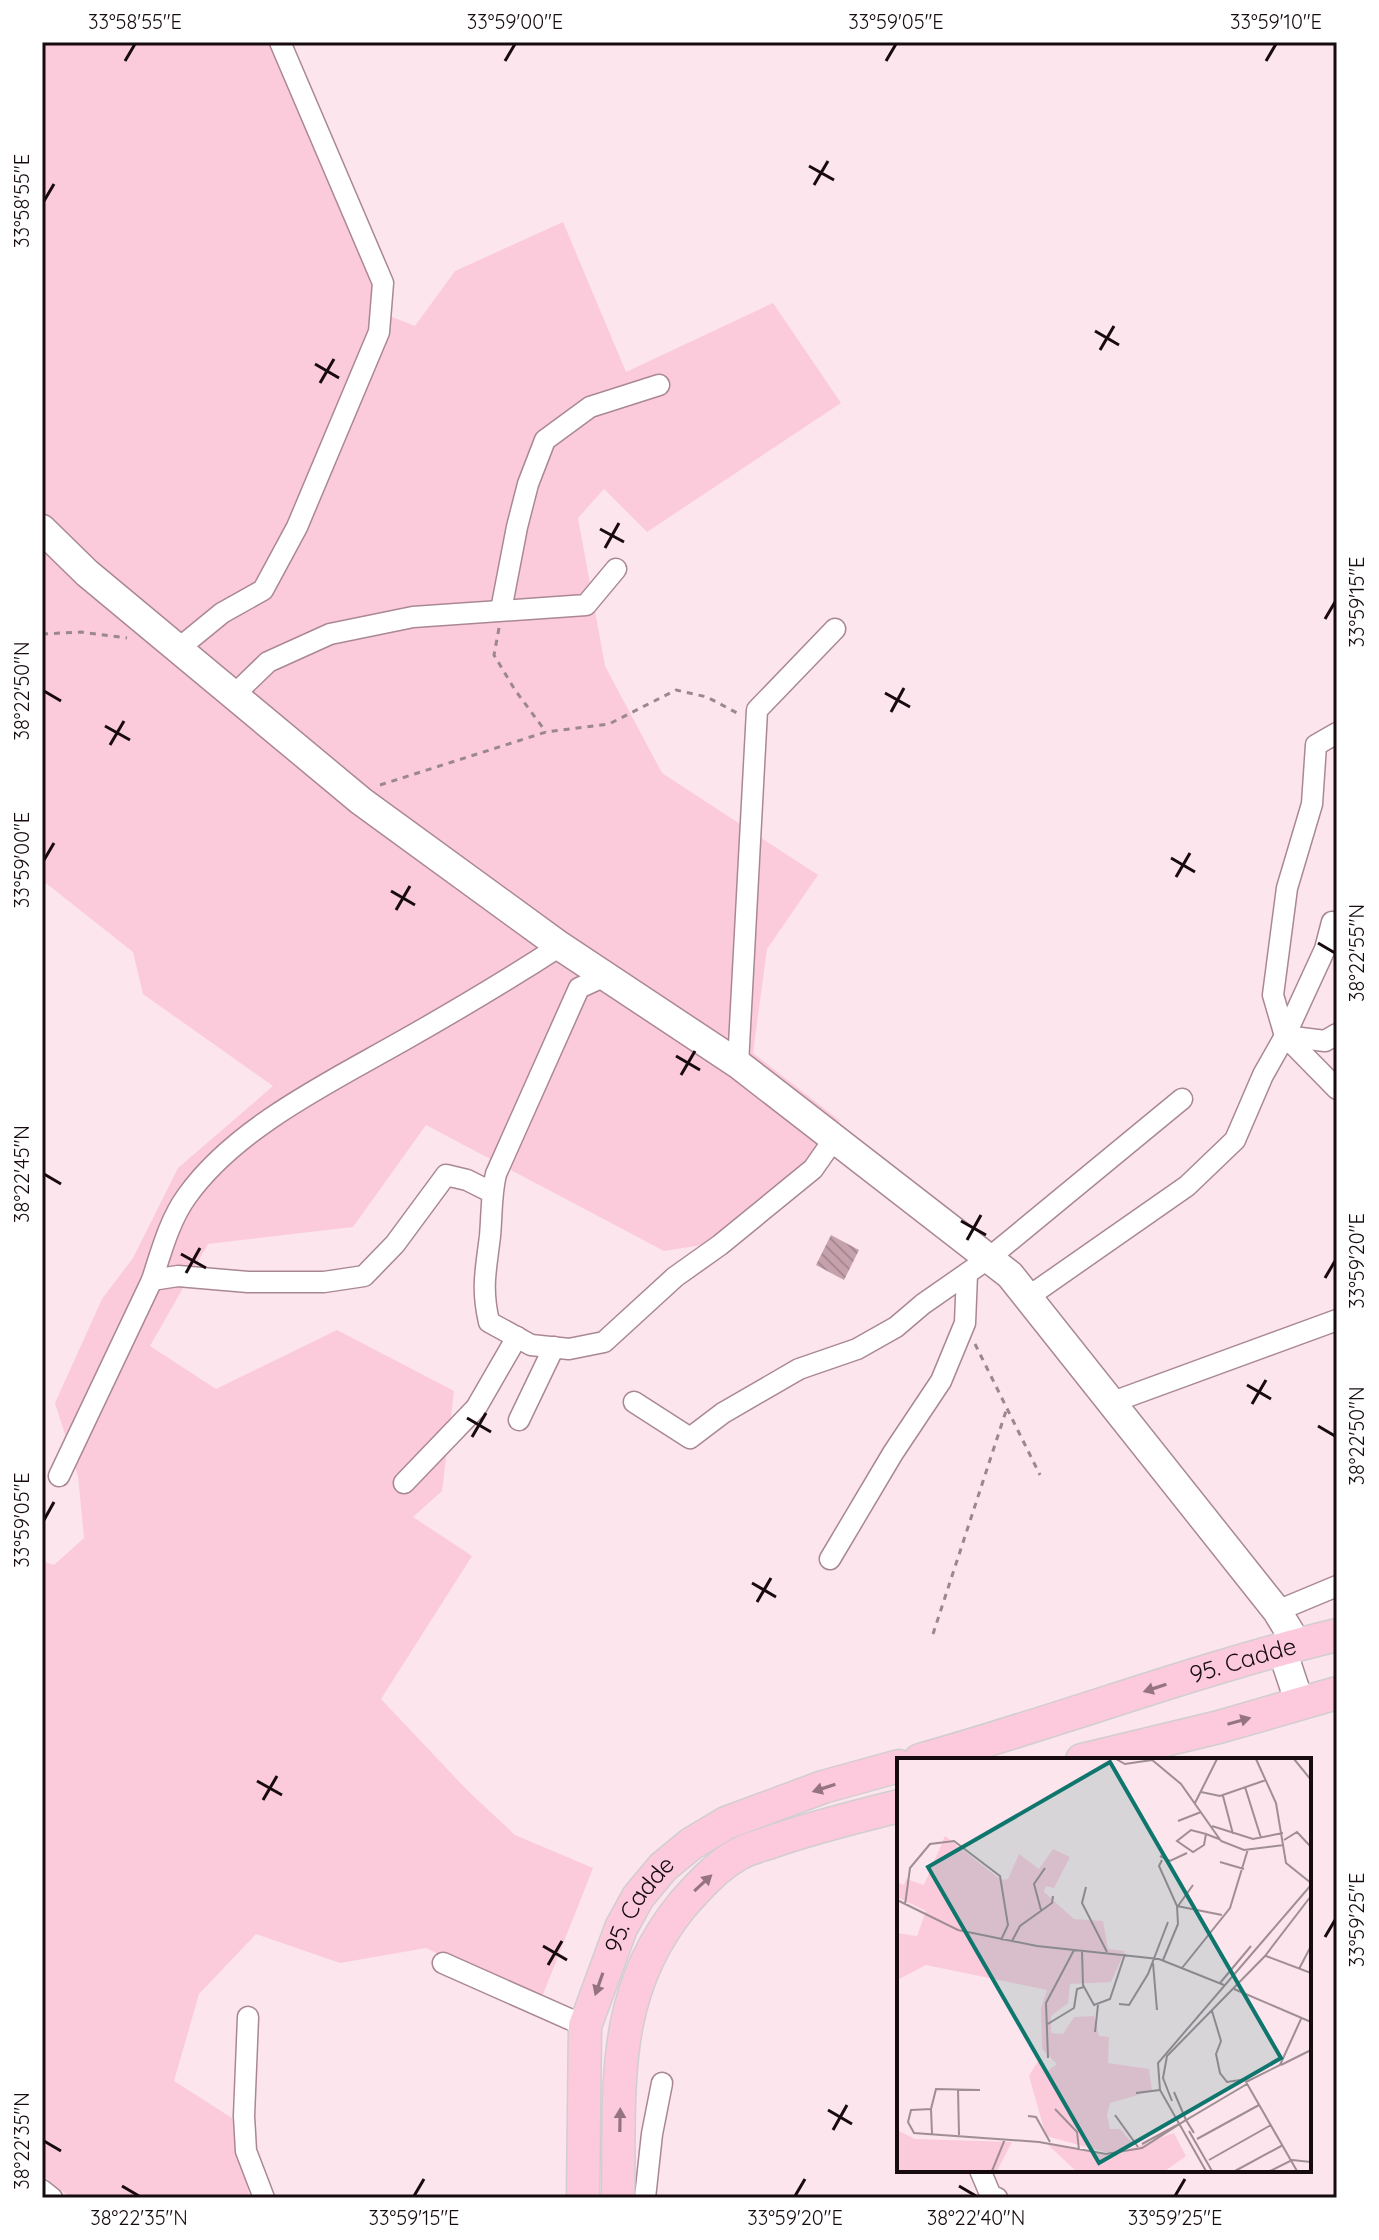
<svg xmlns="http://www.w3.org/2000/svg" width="1379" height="2240" viewBox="0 0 1379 2240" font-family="Quicksand,sans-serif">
<defs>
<pattern id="building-back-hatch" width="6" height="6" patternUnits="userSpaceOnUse" patternTransform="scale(2)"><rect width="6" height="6" fill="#c5a1ac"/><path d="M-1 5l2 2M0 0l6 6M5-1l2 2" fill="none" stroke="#a88993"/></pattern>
</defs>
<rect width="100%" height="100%" fill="#fce5ec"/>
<polygon fill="#fccbdb" points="42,42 286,42 385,269 369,308 415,326 455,271 563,222 626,372 773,303 841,403 647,532 604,489 578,518 605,666 662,773 818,875 767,949 753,1053 840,1121 804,1164 708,1244 664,1251 426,1125 353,1227 208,1244 150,1346 216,1389 337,1330 454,1391 442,1491 413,1517 472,1556 381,1699 467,1790 515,1835 593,1868 540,2002 426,1948 340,1963 256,1934 199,1994 174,2081 232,2118 250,2198 71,2198 42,2175 42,1561 54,1565 84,1538 78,1476 55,1403 102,1299 133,1258 178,1168 273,1086 143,994 133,952 42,880"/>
<polygon fill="url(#building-back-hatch)" points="831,1235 859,1250 844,1280 816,1265"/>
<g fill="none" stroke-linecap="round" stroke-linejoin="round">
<defs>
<g id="street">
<polyline points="501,610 517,527 528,484 545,440 590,407 659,385"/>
<polyline points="178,649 222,613 263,590 297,527 379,332 383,283 280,42"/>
<polyline points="234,695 268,662 330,634 413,617 586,605 616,569"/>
<path d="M605,976L579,988L496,1174C491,1194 492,1214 490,1236C486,1270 481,1287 489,1322L531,1345L569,1349L604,1342L675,1277L720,1245L813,1169L834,1139"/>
<polyline points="1285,1036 1273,995 1287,888 1312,804 1316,745 1337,733"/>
<polyline points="1285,1036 1325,949 1332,922"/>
<polyline points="1285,1036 1325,1041 1337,1034"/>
<polyline points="738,1064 757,710 835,629"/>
<polyline points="152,1280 178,1276 248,1282 324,1282 364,1276 395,1244 446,1175 467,1180 491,1192"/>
<polyline points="1028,1297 1187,1186 1235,1140 1263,1075 1285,1036 1337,1089"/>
<polyline points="634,1402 690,1438 723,1413 799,1369 857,1349 896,1327 923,1304 989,1258 1182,1099"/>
<polyline points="1110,1403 1337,1320"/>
<polyline points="519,1420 554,1347"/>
<path d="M59,1476L152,1280C161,1252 170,1219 187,1196C236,1127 332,1081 404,1040C457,1010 509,979 560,946"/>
<polyline points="404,1483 476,1408 517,1337"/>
<polyline points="830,1559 893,1453 941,1381 965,1323 967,1274"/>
<polyline points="1277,1611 1337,1586"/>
<polyline points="443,1963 585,2026"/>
<polyline points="248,2017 244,2116 246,2151 264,2198"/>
<polyline points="980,2170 991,2196 997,2198"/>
<polyline points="42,2190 52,2198"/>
<polyline points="645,2198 652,2134 662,2083"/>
</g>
<g id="secondary">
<polyline points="42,529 87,573 361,801 560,946 738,1064 1010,1275 1277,1611 1297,1644"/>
<polyline points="1281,1647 1300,1704"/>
</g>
<g id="primary">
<path id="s1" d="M920,1760C1060,1721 1196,1669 1337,1635"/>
<polyline points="1082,1760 1219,1727 1337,1693"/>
<path id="s2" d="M583,2198L585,2026L621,1928L638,1897L663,1867L691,1844L726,1823L823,1787L899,1766"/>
<path d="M618,2198C620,2088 609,1994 683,1904C699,1886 716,1867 737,1855C746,1849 760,1846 771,1842C813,1827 856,1817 899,1806"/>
</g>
</defs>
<use href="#street" stroke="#aa8893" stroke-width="23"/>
<use href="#secondary" stroke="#aa8893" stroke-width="31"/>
<use href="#primary" stroke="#d1cecf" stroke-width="35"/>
<g stroke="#9a888e" stroke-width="3" stroke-dasharray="6 6" stroke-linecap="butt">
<polyline points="499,628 494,655 515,690 546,732"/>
<polyline points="42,634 81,632 127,638"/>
<polyline points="380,785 546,732 609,724 676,690 707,697 739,714"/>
<polyline points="975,1344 1040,1475"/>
<polyline points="933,1634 1007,1408"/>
</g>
<use href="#street" stroke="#fff" stroke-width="20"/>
<use href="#secondary" stroke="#fff" stroke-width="28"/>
<use href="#primary" stroke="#fccadc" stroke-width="32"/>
</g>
<defs><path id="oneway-solid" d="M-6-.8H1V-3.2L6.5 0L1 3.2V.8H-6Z" transform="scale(2)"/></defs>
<g fill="#957480">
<use href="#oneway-solid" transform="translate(1155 1688) rotate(162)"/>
<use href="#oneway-solid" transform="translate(1239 1721) rotate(-16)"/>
<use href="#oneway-solid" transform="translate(824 1788) rotate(162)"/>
<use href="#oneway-solid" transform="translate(703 1883) rotate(-43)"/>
<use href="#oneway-solid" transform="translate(599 1984) rotate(109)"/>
<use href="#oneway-solid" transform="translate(620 2120) rotate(-89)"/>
</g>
<path fill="none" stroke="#170b0f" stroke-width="3" d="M125,61L135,44M505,61L515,44M886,61L896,44M1266,61L1276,44M809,166L834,180M814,185L828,161M44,201L54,184M1095,331L1119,345M1100,350L1114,326M315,364L339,378M320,383L334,359M600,529L624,542M605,548L619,523M1325,619L1335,602M44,691L61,701M885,693L910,707M891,712L904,688M105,726L130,740M110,745L124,721M1171,858L1195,872M44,860L54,843M1176,877L1190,853M391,891L415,905M396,910L410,886M1318,943L1335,953M676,1056L700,1070M681,1075L695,1051M44,1174L61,1184M961,1221L986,1235M967,1240L981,1215M181,1254L206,1268M186,1273L200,1248M1325,1278L1335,1261M1247,1385L1271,1399M1252,1404L1266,1380M467,1418L491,1432M1318,1426L1335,1436M472,1437L486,1413M44,1520L54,1502M752,1583L776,1597M757,1602L771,1578M257,1781L282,1795M263,1800L277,1776M1325,1937L1335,1920M543,1946L567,1960M548,1965L562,1941M828,2110L852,2124M833,2130L847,2105M44,2141L61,2151M122,2186L139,2196M959,2186L976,2196M414,2196L424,2179M795,2196L805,2179M1175,2196L1185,2179"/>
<g text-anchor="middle" stroke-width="6" stroke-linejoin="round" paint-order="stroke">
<g font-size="24" fill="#170b0f" stroke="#fff">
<text dy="8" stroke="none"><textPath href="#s1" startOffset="338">95. Cadde</textPath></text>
<text dy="8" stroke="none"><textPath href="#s2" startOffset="306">95. Cadde</textPath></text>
</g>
</g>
<g transform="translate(897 1758)">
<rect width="414" height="414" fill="#fce5ec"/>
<path d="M48,78L104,122L111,121L122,96L142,111L156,91L173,99L157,130L149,128L147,134L177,161L206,163L211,191L228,193L214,224L173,226L171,245L154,258V275L166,276L177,259L197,258L202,278L212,279L211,305L252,311L255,333L213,345L210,357L213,371H223L237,387L212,395L149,378L132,318L141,303L151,313L160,306L145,291L144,250L150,232L29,207L0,222V175L20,178L29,153L0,139V124L7,127L9,121L27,127ZM0,372L18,381L115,384L100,413H0ZM277,375L289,398L268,413H179L150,386L213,398Z" fill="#fccbdb"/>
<path fill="none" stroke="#a08e94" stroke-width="2" d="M219,1L228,6L255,2M254,1L284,26L324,83L347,92L387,87M359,1L379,45L389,105L414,125M397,1L414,22M348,29L364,80M304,34L323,38L369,22M326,38L336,76M298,45L320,1M281,63L304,54M315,68L356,81L386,75M309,76L307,87L296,94L280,83L294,72L309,76L322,81M387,82L400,74L414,89M263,98L273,103L290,95M265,102L262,108L280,148M323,104L347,111M189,129L185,145L210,194M0,142L61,172L140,188L262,201L327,227M8,147L13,110L33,86L57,83L103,118L111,167L104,182M281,148L296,127M144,152L137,126L148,110M115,183L123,168L155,145L156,138M185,193L186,227L197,247L213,241L228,196M369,198L414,215M266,202L281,166L280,148L325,157M256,205L260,252M285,210L333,150L351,91M402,211L414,188M323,225L354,188M337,231L414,264M222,246L232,247L251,216L271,164M315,253L324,283L319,296L323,315L330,324L350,321M149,267L177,250L180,231L187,229M198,274L201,247M151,300L149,245L177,192M384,307L414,292M61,331L62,377M277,334L289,362L350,326M239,335L263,332M275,343L266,320L270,298L368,198L414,138M34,351L39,331L83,332M158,351L180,374L182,392M218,357L241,389M131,358L139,359L153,384M292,373L315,413M35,376L34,351L14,352L11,364L17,375L142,384L209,396L245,390L289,362L297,375M300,381L362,347M245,386L282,366M312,402L374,367M95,413L108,381M309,413L263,332L261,305L414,127M338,413L386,387M373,413L395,402L414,404M400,413L349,324L383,307L404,261"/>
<path fill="#0f766e" fill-opacity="0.15" stroke="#0f766e" stroke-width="4" d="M213,4L384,300L202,405L31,109Z"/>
<rect width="414" height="414" fill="none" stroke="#170b0f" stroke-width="4"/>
</g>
<rect width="1379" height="2240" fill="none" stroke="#ffffff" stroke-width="88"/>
<rect x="44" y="44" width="1291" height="2152" fill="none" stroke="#170b0f" stroke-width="3"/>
<g font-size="20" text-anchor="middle" fill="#170b0f">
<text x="135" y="29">33°58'55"E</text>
<text x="515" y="29">33°59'00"E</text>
<text x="896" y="29">33°59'05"E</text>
<text x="1276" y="29">33°59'10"E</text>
<text transform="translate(22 201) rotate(-90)" y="7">33°58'55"E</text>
<text transform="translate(1357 602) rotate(-90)" y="7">33°59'15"E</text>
<text transform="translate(22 691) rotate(-90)" y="7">38°22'50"N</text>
<text transform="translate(22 860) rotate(-90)" y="7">33°59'00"E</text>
<text transform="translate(1357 953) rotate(-90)" y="7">38°22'55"N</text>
<text transform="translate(22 1174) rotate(-90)" y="7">38°22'45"N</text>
<text transform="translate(1357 1261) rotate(-90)" y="7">33°59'20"E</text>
<text transform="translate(1357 1436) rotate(-90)" y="7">38°22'50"N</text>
<text transform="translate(22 1520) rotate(-90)" y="7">33°59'05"E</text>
<text transform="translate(1357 1920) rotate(-90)" y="7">33°59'25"E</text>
<text transform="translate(22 2141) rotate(-90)" y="7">38°22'35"N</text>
<text x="139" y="2225">38°22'35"N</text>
<text x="414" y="2225">33°59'15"E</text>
<text x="795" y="2225">33°59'20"E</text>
<text x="976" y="2225">38°22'40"N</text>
<text x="1175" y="2225">33°59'25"E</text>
</g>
</svg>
